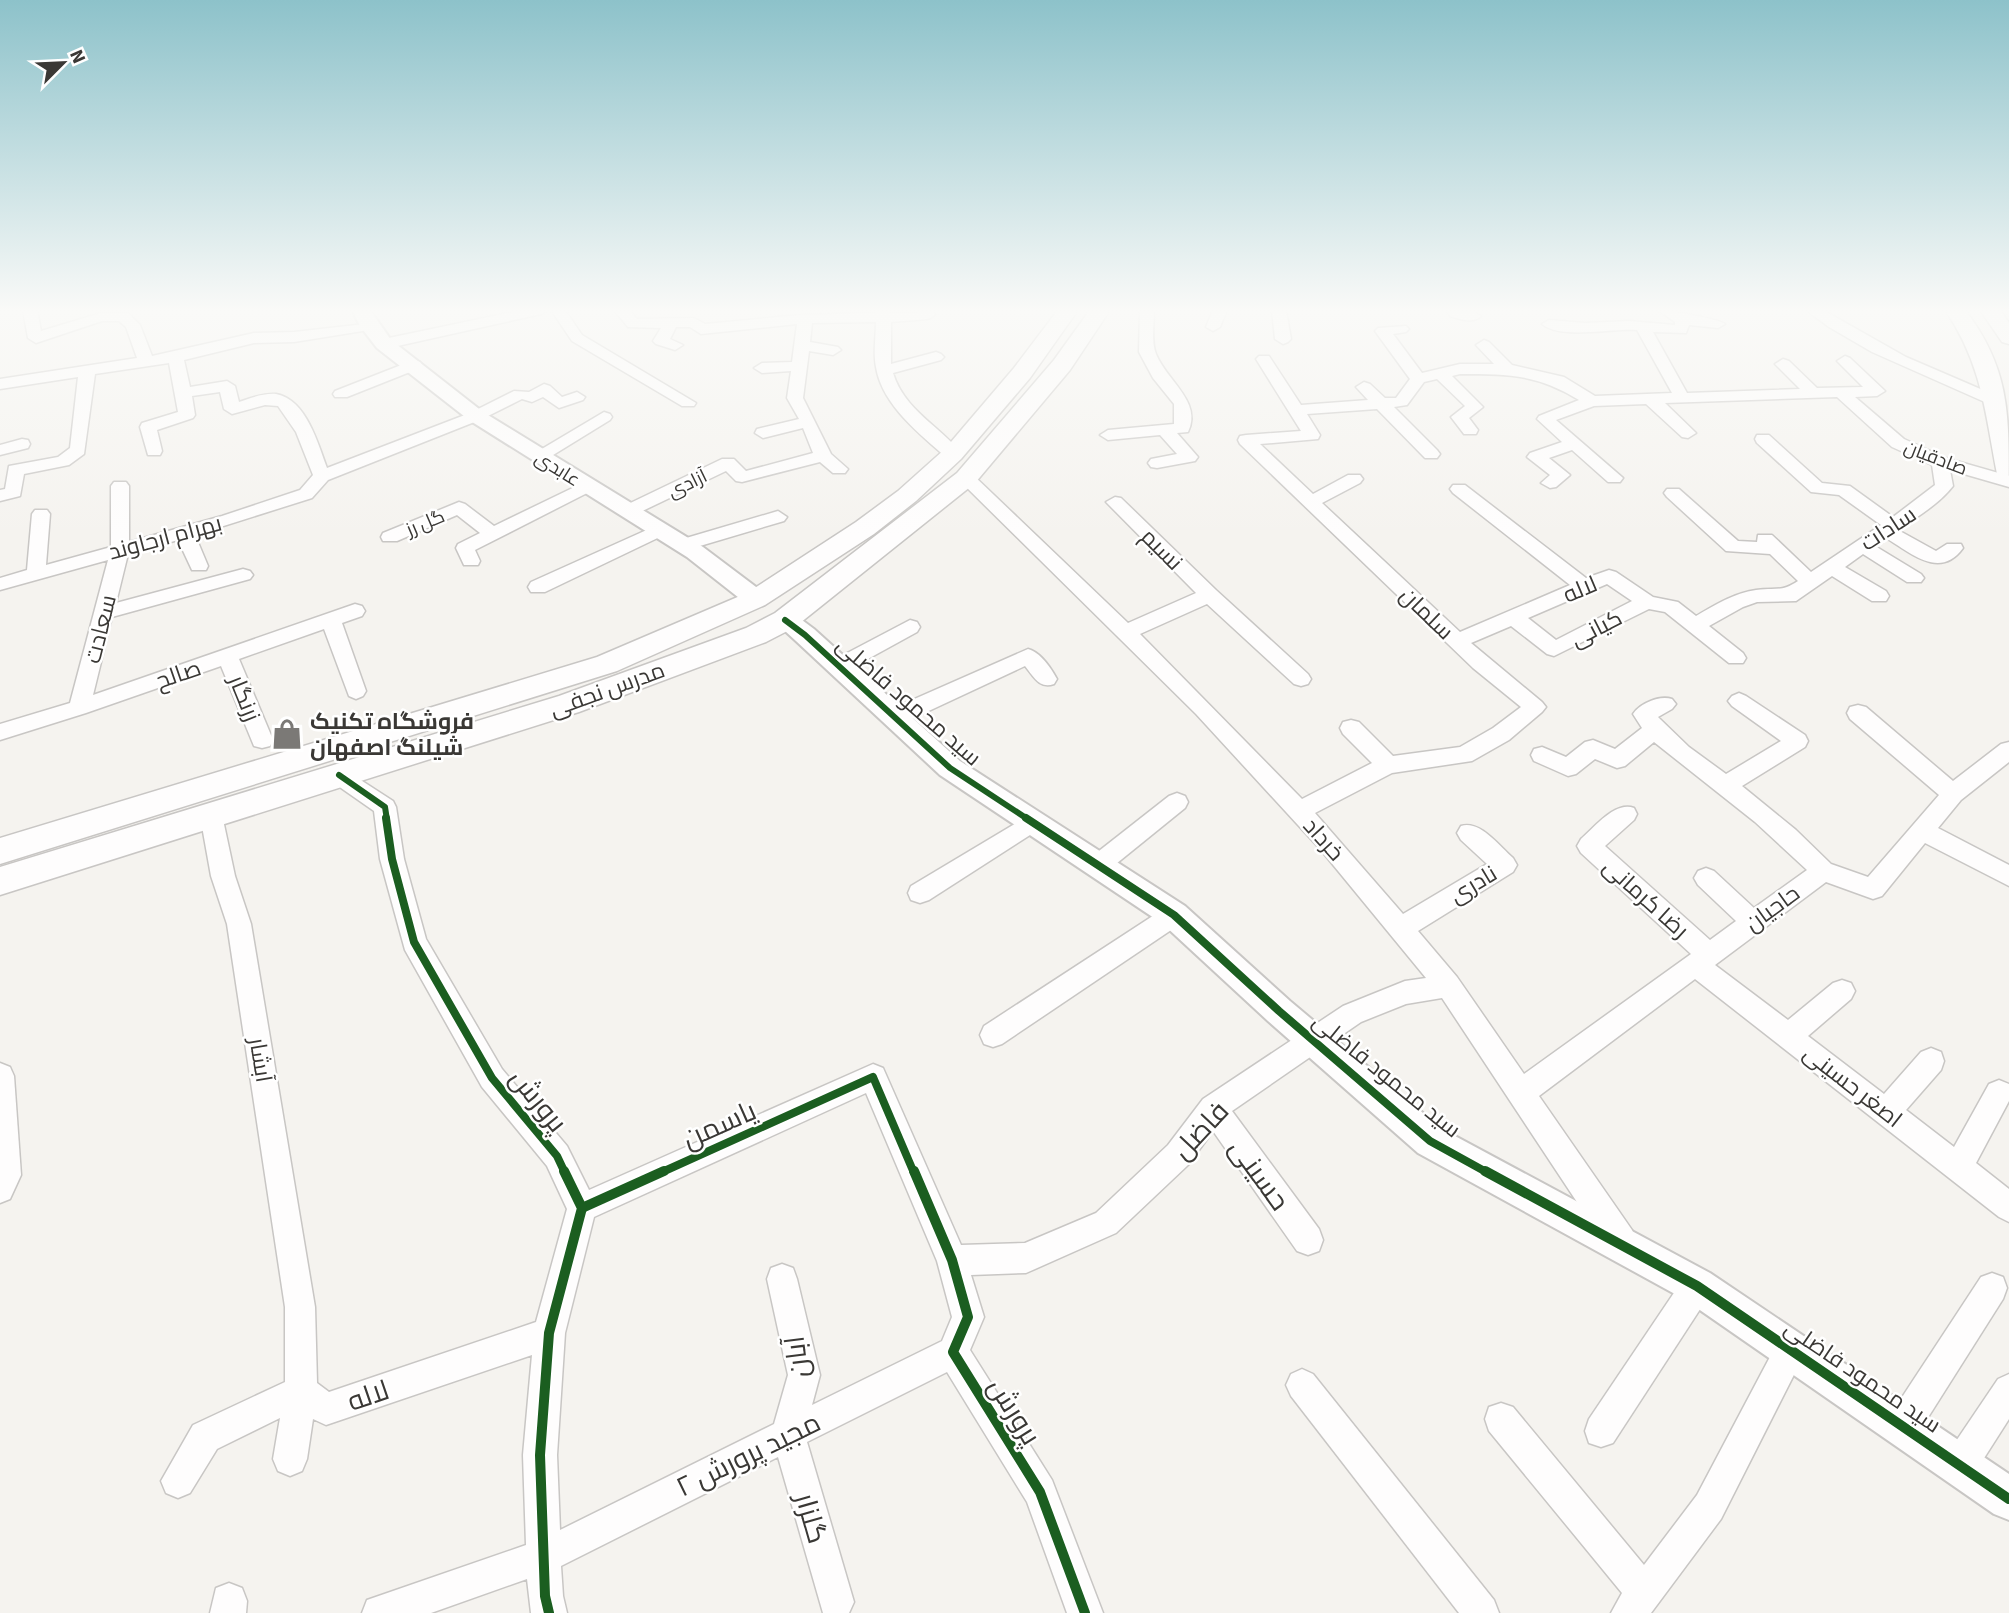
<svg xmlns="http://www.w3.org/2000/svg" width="2009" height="1613" viewBox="0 0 2009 1613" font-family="'Source Sans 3',Cairo,sans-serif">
<rect width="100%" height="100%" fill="#f5f3ef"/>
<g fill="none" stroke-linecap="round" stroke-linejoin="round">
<defs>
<g id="minor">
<path d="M23,310H37L41,331L101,313H128L140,325L152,356L254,333L294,332L374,323L376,326L369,330L294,342L254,343L184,360L190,387L227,381L235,386L239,402C250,398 264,393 276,394C306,399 318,444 327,468L470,413L514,391L529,392L544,384L550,386L562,397L577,392L585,397L583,400L559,408L543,397L532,402L522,399L482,419L328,480L312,498L195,535L208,566L206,570H192L178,540L128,554L116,603L243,569L250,571L253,575L250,579L112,617L93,695L355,604L362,606L365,611L362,616L342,623L366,691L363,696L356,699L349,696L324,629L239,659L273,740L270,746L262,748L254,746L221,666L86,713L0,740V724L70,703L108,560L0,590V578L27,570L32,514L35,510H47L50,514L46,565L111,547V486L114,482H126L129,486V542L222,516L300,490L313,475L296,432L278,406L265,405L232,414L224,409L220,392L192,396L195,415L193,418L157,430L162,451L160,455H148L140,427L142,423L178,412L169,363L95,374L84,454L69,465L24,474L20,496L0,501V490L5,489L9,466L58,457L70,448L78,377L0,389V379L137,358L126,327L119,321H102L36,343L28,338Z"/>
<polygon points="522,310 548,310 541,314 384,349 376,344 384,339"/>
<polygon points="551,310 565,310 582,335 696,403 694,406 682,406 572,341"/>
<path d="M614,310H629L637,319L694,318L705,324L800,315L875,313V310H889L890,313L933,312L935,315L928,319L891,322V364L936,352L941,354L944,357L941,360L893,373C904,410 940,426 962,454L959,458H947C920,434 882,405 876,367C873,352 876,337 876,322L812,323L810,342L838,347L841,350L833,355L809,351L803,398L831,454L848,469L845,473H833L820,462L742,482L736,481L726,471L634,515H622L619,511L622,507L722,459H734L746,471L813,453L803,428L763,438L755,433L757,429L799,419L787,398L791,371L762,373L754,368L762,363L792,362L797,324L701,334L690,327H676L670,339L683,345L675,350L656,344L653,341L661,328L628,327Z"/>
<path d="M1140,310H1154C1154,323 1151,342 1156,354C1166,380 1203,402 1188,432L1177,433L1198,457L1195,461L1157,468L1151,467L1148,463L1151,459L1177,454L1160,435L1108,440L1100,435L1108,430L1174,424V404L1153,378L1139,352Z"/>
<polygon points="1213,310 1227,310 1220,327 1213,331 1206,327"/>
<polygon points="1272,310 1286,310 1291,339 1288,342 1283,344 1275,339"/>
<path d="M1447,310L1474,312L1481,316C1474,324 1459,319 1450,316Z"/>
<path d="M1658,310C1668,310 1719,319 1725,324L1718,328L1689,325L1686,333L1653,332L1687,393L1800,389L1775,364L1783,359L1789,361L1817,388L1863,387L1837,361L1845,356L1850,358L1885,391L1877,396L1855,397L1904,439L1946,458L2009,476V487L1950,470L1953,486C1939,504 1917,517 1898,530L1936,551L1947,544H1961L1963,548C1940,580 1911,553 1886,538L1875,546L1921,574L1924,578L1921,582H1907L1863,554L1845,567L1886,591L1889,596L1886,601H1872L1832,576L1796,601L1757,602L1743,607L1709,626L1743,653L1746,658L1743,663H1729L1665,612L1649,609L1554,656L1547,654L1511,626L1471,643L1542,702L1546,707L1542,712L1509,740L1472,761L1392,773L1315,813L1403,914L1487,864L1461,840L1457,833L1461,826C1480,820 1499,846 1513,858L1517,865L1513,872L1418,931L1457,977L1524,1074L1691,954L1581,853L1577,846L1581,839C1595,827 1615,801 1634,808L1637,814L1634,820L1605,846L1710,940L1736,921L1698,885L1694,878L1698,871L1706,868L1714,871L1754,908L1807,870L1755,822L1654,742L1625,766L1617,768L1595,759L1576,774L1568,776L1534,761L1531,755L1534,749L1542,747L1566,757L1585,742L1593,740L1615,749L1642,728L1633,714C1640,703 1660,695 1672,699L1676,704L1672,709L1658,717L1660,719L1689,747L1726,774L1781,741L1732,706L1728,701L1732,696L1739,693L1746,696L1805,735L1808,741L1805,747L1742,786L1796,830L1831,864L1868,877L1939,795L1850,719L1847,713L1850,707L1858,705L1866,707L1953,781L2001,744L2009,742V762L1961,800L1938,828L2009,865V886L1925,843L1882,896L1873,899L1826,882L1715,965L1788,1020L1833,983L1842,980L1851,983L1855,991L1851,999L1808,1036L1884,1094L1921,1052L1931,1048L1941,1052L1944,1061L1941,1070L1906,1110L1954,1147L1989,1084L1999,1080L2009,1084V1101L1976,1163L2009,1189V1222L1999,1217L1695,979L1539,1096L1632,1230L1636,1241L1632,1252L1621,1256L1610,1252L1442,998L1406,1004L1361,1022L1232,1111L1319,1229L1323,1240L1319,1251L1308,1255L1297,1251L1213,1131L1188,1165L1116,1233L1026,1273L971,1275L984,1317L970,1350L1052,1480L1103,1613H1067L1027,1502L947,1372L807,1442L854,1602L849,1613H823L778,1457L561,1566L563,1596L567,1613H531L527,1579L431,1613H362L367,1600L526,1545L523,1455L532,1355L326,1425L313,1419L307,1459L302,1471L290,1476L278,1471L273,1459L280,1418L217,1449L190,1493L178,1498L166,1493L161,1481L193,1425L285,1382V1307L227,924L211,876L200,815L203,809L211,806L219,809L222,815L235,876L251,924L315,1307L317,1383L329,1392L536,1322L567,1209L547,1166L482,1087L405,950L380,859L374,811L331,781L328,775L331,769L339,766L393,801L396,807L404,859L426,939L502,1069L567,1146L589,1190L873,1064L883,1068L961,1245L1025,1243L1096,1213L1168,1145L1203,1099L1343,1006L1405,981L1426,978L1320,849L1196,714L957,478L960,474H972L1128,623L1196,593L1106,502L1115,497L1121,498L1216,590L1308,674L1311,679L1308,684L1301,686L1294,684L1207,604L1140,634L1302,799L1372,763L1343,734L1340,728L1343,722L1351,720L1359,722L1393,756L1460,747L1493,728L1521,707L1473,668L1240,444L1238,440L1240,436L1246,435L1301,431L1256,359L1259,356H1269L1301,405L1368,400L1356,387L1364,382L1370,384L1385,398H1396L1410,379L1375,331L1378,328L1406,326L1409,329L1406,332L1393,334L1422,373L1460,364H1494L1476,345L1484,340L1489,342L1512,365L1564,377L1595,396L1672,393L1637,330C1613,328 1560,340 1542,324L1549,320L1585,323L1629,321L1675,325V322ZM1460,374C1508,374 1537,374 1579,400L1539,416L1537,419L1562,442L1530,453L1527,457L1550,475L1541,483L1550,488L1556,487L1570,475L1549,458L1572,450L1608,482H1620L1623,478L1556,420L1594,406L1646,404L1682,437L1688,438L1696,433L1665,403L1837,397L1892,447L1932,465L1935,485L1893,517L1850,486L1822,483L1769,435H1757L1755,439L1757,443L1811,492L1839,495L1881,525L1811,572L1772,535H1758L1757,542L1738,541L1679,489H1667L1664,493L1667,497L1726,551L1770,554L1798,581C1780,593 1775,587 1756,590C1734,593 1715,605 1696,616L1678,602L1653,597L1616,572L1609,570L1586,578L1465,485H1453L1450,489L1453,493L1570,585L1460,632L1322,503L1360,483L1363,479L1360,475H1348L1313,494L1260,444L1318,439L1320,435L1307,414L1377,409L1425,458H1437L1440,454L1437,450L1394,407L1407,405L1424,382L1437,379L1465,406L1451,417L1464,434H1476L1478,430L1469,418L1483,407L1452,376ZM1607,584L1632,601L1556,640L1528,618ZM866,1093L937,1261L952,1317L942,1341L812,1405L820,1375L797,1279L793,1268L782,1264L771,1268L767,1279L788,1375L774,1424L560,1530L557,1455L565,1333L594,1217Z"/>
<polygon points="1806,310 1823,310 1906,357 1999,397 2001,400 1993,405 1987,403 1872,352 1829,327"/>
<polygon points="414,360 420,362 422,365 420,368 347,397 335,397 333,394 335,391"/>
<polygon points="604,412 610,414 612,417 610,420 545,460 539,461 530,456"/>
<polygon points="22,439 28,440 30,444 28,448 0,455 0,445"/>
<polygon points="587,481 593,482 596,486 593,490 475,550 480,561 478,565 464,565 456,548 458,544 480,533 457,515 397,541 383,541 381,537 383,533 459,502 465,504 494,526"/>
<polygon points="778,511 787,517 784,521 683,551 674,545 676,541"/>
<polygon points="660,524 669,530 666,534 545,592 531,592 528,587 531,582"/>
<polygon points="910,620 917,622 920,627 917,632 846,671 839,673 832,671 829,666 832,661"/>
<path d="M1028,649C1040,652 1051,668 1057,679L1054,684C1039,689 1034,677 1025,666L903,723L895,725L887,723L884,717L887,711Z"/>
<polygon points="1177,793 1185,796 1188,802 1185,808 1106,872 1098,875 1090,872 1086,865 1090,858 1169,796"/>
<polygon points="1033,813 1041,816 1045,822 1041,828 929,900 920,903 911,900 908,893 911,886"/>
<polygon points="1174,905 1183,908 1186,915 1183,922 1002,1044 993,1047 984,1044 980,1035 984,1026 1165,908"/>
<polygon points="0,1063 10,1067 14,1076 21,1175 10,1199 0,1203"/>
<polygon points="1697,1271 1708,1275 1712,1286 1708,1297 1613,1443 1601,1447 1589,1443 1585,1431 1589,1419 1686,1275"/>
<polygon points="1992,1273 2003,1277 2007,1288 2003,1299 1915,1438 1903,1442 1891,1438 1887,1426 1891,1414 1981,1277"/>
<polygon points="1791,1333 1802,1338 1807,1349 1721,1519 1651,1613 1611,1613 1622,1593 1489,1431 1485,1419 1489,1407 1501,1403 1513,1407 1644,1565 1697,1495 1780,1338"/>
<polygon points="1302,1369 1313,1374 1494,1600 1499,1613 1459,1613 1291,1396 1286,1385 1291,1374"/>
<polygon points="2009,1374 2009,1419 1972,1477 1960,1482 1948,1477 1943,1465 1948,1453 1998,1379"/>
<polygon points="229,1583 242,1588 247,1601 246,1613 210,1613 216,1588"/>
</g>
<g id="tertiary">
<polygon points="352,310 370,310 391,340 483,412 703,547 764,593 768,599 764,605 756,607 748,605 687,557 469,420 377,348 360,326"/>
<polygon points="785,612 794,614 814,629 960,761 1185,906 1290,1001 1442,1129 1710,1273 2009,1474 2009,1520 1994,1514 1684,1299 1418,1153 1268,1021 1163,924 940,775 796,641 773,620 776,614"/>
</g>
<g id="secondary">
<polygon points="1058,310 1078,310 1030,378 961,459 916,501 874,534 765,605 617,671 0,864 0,838 597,657 747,593 856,522 898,491 945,449 1014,368"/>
<polygon points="1090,310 1110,310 1070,370 975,483 795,627 766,642 579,712 0,895 0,867 559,696 746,628 775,613 957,473 1054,360"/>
<path d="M1945,310H1965C2009,367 2009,413 2009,481L2000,479L1997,474C1985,412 1982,364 1945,310Z"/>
<polygon points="1980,310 2000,310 2009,323 2009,344 2002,342"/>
</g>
</defs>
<use href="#minor" stroke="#c8c6c4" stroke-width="3"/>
<use href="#tertiary" stroke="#c8c6c4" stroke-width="4"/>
<use href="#secondary" stroke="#c8c6c4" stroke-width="3"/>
<use href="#minor" fill="#fefdfd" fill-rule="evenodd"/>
<use href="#tertiary" fill="#fefdfd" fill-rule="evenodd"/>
<use href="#secondary" fill="#fefdfd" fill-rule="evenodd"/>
<defs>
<g id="cycleway-far2">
<polyline points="785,620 805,635 950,768 1029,820"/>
<polyline points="339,775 385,807 387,820"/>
</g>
<g id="cycleway-far1">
<polyline points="386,818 392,859 414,942 492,1078 557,1156 565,1173"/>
<polyline points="1026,818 1174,915 1279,1011 1430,1141 1488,1173"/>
<polyline points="660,1173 873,1077 914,1173"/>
</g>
<g id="cycleway">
<polyline points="914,1171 952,1260 968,1317 953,1352 1040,1492 1085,1613"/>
<polyline points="1485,1171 1697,1286 2009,1499"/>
<polyline points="582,1208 664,1171"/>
<polyline points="549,1613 545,1596 540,1455 549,1333 582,1208 564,1171"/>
</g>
</defs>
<use href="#cycleway-far2" stroke="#fff" stroke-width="10"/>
<use href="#cycleway-far1" stroke="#fff" stroke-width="12"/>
<use href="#cycleway" stroke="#fff" stroke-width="14"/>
<use href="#cycleway-far2" stroke="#1b5e20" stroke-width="6"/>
<use href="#cycleway-far1" stroke="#1b5e20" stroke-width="8"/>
<use href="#cycleway" stroke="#1b5e20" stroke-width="10"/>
</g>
<linearGradient id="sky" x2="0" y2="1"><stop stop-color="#8dc2ca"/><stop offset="0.58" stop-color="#fafaf8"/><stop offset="1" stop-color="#fafaf8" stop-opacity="0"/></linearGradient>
<rect width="2009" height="536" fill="url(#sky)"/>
<defs>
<symbol id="shop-bare" viewBox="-9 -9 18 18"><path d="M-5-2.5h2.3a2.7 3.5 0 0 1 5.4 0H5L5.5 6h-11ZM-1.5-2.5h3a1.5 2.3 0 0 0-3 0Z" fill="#7b7976" stroke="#fff" stroke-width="2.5" paint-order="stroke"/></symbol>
</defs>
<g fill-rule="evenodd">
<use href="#shop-bare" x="265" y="712" width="44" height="44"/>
</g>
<g text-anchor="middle" stroke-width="5" stroke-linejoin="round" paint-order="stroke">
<g font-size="19" fill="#3a3835" stroke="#fff">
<text transform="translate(1936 457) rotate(21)" y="7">صادقیان</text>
<text transform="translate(558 468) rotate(32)" y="7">عابدی</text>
<text transform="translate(687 483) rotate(-26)" y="7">آزادی</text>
<text transform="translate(425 522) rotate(-23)" y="7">گل رز</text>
</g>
<g font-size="23" fill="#3a3835" stroke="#fff">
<text transform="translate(1888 528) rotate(-33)" y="8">سادات</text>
<text transform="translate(165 537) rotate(-15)" y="8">بهرام ارجاوند</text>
<text transform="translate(1162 549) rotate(45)" y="8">نسیم</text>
<text transform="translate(1580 589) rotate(-23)" y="8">لاله</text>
<text transform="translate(1427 613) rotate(44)" y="8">سلمان</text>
<text transform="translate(1596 628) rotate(-27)" y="8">کیانی</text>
<text transform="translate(100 629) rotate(-76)" y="8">سعادت</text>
<text transform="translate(178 674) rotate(-19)" y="8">صالح</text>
<text transform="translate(607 689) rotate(-20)" y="8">مدرس نجفی</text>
<text transform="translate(245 698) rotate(68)" y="8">زرنگار</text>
<text transform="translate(909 701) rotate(41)" y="8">سید محمود فاضلی</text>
<text transform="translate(1324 839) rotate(48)" y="8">خرداد</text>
<text transform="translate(1473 884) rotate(-31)" y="8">نادری</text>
<text transform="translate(1646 898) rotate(42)" y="8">رضا کرمانی</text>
<text transform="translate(1772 908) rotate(-36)" y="8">حاجیان</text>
<text transform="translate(261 1060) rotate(81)" y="8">آبشار</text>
<text transform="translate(1387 1075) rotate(39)" y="8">سید محمود فاضلی</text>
<text transform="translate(1853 1086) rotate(38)" y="8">اصغر حسینی</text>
<text transform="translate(1863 1376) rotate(34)" y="8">سید محمود فاضلی</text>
</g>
<g font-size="23" font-weight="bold" fill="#3a3835" stroke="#fff" text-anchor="start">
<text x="310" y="729">فروشگاه تکنیک<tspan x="310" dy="26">شیلنگ اصفهان</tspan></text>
</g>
<g font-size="28" fill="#3a3835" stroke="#fff">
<text transform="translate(539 1100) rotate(51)" y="10">پرورش</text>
<text transform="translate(719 1124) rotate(-24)" y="10">یاسمن</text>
<text transform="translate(1200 1130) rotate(-47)" y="10">فاضل</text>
<text transform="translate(1260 1174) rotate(54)" y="10">حسینی</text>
<text transform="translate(796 1357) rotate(-97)" y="10">آبان</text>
<text transform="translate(368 1395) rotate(-19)" y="10">لاله</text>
<text transform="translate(1015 1411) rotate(58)" y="10">پرورش</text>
<text transform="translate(748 1454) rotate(-26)" y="10">مجید پرورش ۲</text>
<text transform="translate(812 1518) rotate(74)" y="10">گلزار</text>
</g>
</g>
<g transform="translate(63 63) rotate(66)" stroke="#ffffff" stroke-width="5" paint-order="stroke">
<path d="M0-5L12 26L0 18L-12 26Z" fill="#3a3835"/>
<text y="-10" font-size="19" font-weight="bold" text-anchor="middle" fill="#3a3835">N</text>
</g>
</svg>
